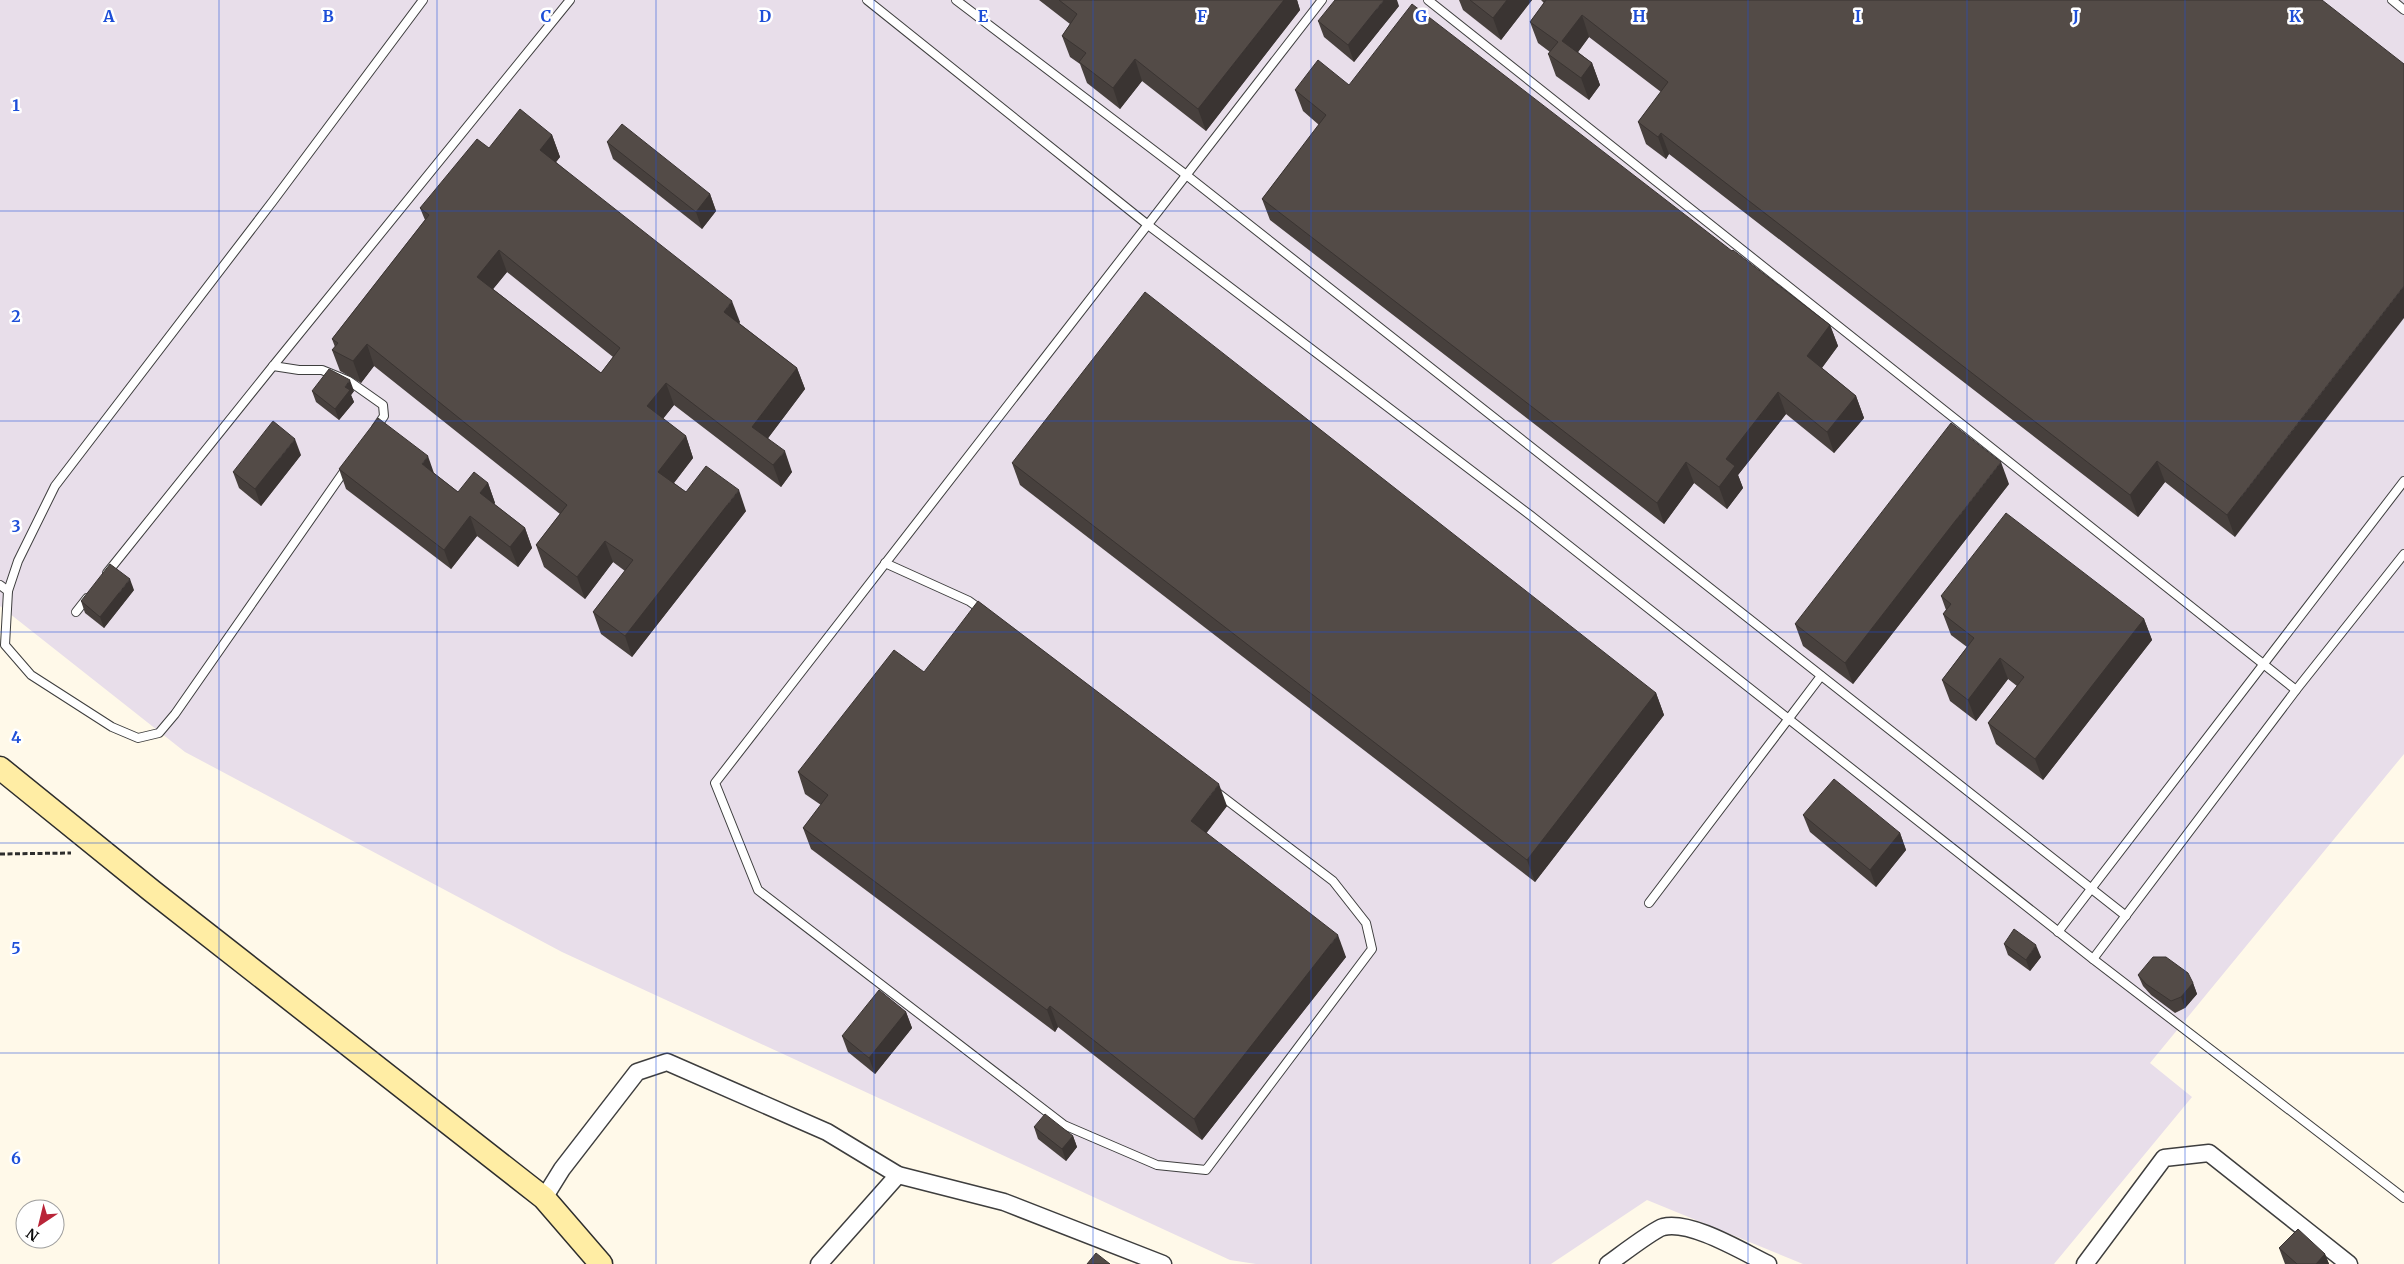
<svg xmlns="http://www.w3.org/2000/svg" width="2404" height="1264" viewBox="0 0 2404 1264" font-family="Merriweather,serif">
<rect width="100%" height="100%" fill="#fff9e9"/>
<polygon fill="#e8deea" points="0,0 2404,0 2404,754 2150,1063 2192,1097 2054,1264 1803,1264 1647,1200 1551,1264 1256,1264 1230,1260 562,952 185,752 0,606"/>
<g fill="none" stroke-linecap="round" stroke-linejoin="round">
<defs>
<g id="lane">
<polyline points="867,0 1148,225 1530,515 2093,959 2404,1198"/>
<polyline points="956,0 1185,174 2126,916"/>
<polyline points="1428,0 2296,690"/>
<polyline points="2392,0 2404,10"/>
<polyline points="273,366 299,370 322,370 349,381 383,405 384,416 376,428"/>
<polyline points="885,563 969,601 983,611"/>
<polyline points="107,573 273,366 570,0"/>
<polyline points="0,585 8,591 5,645 31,675 112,727 138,738 159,733 175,714 347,467"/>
<polyline points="8,591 18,561 55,486 273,201 423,0"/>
<polyline points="76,612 87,598"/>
<polyline points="1215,791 1333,881 1366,923 1372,949 1206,1170 1157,1165 1064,1125 758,890 715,783 1322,0"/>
<polyline points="1649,903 1821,676"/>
<polyline points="2058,932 2404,481"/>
<polyline points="2093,959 2296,690 2404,554"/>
</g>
<g id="street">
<polyline points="544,1198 562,1169 637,1072 667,1062 827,1132 898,1175 1004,1202 1163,1264"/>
<polyline points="819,1264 898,1175"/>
<path d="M1608,1264C1618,1257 1653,1230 1663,1227C1691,1220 1743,1252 1768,1264"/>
<polyline points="2085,1264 2164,1158 2209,1153 2349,1264"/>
</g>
<polyline id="secondary" points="0,768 152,891 544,1198 601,1264"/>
</defs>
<use href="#lane" stroke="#3e3e3e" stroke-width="10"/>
<use href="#street" stroke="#3e3e3e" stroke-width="19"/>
<use href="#secondary" stroke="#2d2d2d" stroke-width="25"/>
<polyline stroke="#2d2d2d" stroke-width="3" stroke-dasharray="5 2.5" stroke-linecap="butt" points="0,854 71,853"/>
<use href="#lane" stroke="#fff" stroke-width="8"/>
<use href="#street" stroke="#fff" stroke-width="16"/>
<use href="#secondary" stroke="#ffeda4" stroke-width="22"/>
</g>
<g fill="#47403d" fill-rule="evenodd">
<polygon points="1039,0 1297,0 1300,10 1206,131 1142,81 1120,109 1087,83 1080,64 1070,57 1062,36 1070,24"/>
<polygon points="1459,0 1532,0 1501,40 1463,10"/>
<polygon points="1541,0 2322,0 2235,537 2165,482 2138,517 1669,154 1666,159 1646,144 1638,122 1661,92 1589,37 1578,52 1592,63 1600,85 1589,100 1556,76 1548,54 1550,52 1538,43 1530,22 1544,3"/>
<polygon points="1399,6 1354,62 1324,37 1318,21"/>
<polygon points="1349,85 1732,251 1830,325 1838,346 1822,368 1856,396 1864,418 1834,453 1786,414 1738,475 1743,488 1727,509 1694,483 1664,524 1270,220 1262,199 1319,125 1303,111 1295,90"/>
<path d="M552,135L560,157L556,162L740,322L739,323L797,368L805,389L768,438L792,472L781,487L674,405L663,419L686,436L693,458L674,483L686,492L746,511L632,657L601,634L593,612L625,571L613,562L585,599L544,567L536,545L560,514L374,366L361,383L340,371L332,350L335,347L332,339L425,220L420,208L489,148ZM507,272L613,357L601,373L493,289Z"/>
<polygon points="607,142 710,194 716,211 702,229 613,159"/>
<polygon points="312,391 354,391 351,395 354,402 339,420 316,402"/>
<polygon points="301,455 261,506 239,488 233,472"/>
<polygon points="1012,463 1656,693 1664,715 1535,882 1020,485"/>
<polygon points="339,469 434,473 458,492 488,483 495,503 494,504 525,528 532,548 518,567 477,536 451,569 346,489"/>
<polygon points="2009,484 1853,684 1803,646 1795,624"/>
<polygon points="134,590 104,628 85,613 81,601"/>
<polygon points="1941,596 2144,619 2152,640 2043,780 1996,744 1988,723 2017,686 2008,679 1976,721 1950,701 1942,680 1967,647 1951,635 1943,614 1946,610"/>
<polygon points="924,672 1227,806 1206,833 1346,957 1202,1140 1058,1027 1055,1032 811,849 803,828 821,805 805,794 798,772"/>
<polygon points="1803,815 1900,833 1906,850 1876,887 1810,832"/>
<polygon points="2004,944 2041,957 2030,971 2008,955"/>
<polygon points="2138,975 2193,983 2197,994 2185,1008 2175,1013 2151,995 2143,986"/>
<polygon points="906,1012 912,1028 875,1074 848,1052 842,1036"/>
<polygon points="1034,1127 1073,1136 1077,1147 1066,1161 1038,1139"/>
<polygon points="2279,1248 2325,1254 2329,1264 2285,1264"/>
</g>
<g fill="#3a3432">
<polygon points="1284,0 1297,0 1300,10 1206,131 1198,109"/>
<polygon points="1384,0 1397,0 1399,6 1354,62 1348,45"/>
<polygon points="1507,0 1532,0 1501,40 1493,18"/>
<polygon points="1582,15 1589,37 1570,63 1562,41"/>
<polygon points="1135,59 1142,81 1120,109 1113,88"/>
<polygon points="1592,63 1600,85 1589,100 1581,78"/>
<polygon points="1661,133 1669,154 1666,159 1658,137"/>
<polygon points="552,135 560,157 548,172 540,150"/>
<polygon points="710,194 716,211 702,229 696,212"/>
<polygon points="499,250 507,272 485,299 477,277"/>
<polygon points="2404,286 2404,318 2235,537 2227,515"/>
<polygon points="732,301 740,322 731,333 724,312"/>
<polygon points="1830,325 1838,346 1815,377 1807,356"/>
<polygon points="367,344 374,366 361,383 353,361"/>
<polygon points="797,368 805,389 760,449 752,427"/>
<polygon points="350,380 354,391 351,395 354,402 339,420 335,409 345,387"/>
<polygon points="666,383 674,405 655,428 647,406"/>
<polygon points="1778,392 1786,414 1738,475 1743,488 1727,509 1719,487 1726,459"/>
<polygon points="1856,396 1864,418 1834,453 1827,432"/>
<polygon points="686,436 693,458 666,493 658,472"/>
<polygon points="295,439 301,455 261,506 255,489"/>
<polygon points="785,451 792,472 781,487 773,465"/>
<polygon points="428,456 435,476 422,464"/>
<polygon points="2157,461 2165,482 2138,517 2130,495"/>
<polygon points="1686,462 1694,483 1664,524 1657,503"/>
<polygon points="2001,462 2009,484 1853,684 1845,663"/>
<polygon points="488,483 495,503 487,513 480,493"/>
<polygon points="739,490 746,511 632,657 625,636"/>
<polygon points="470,516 477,536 451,569 444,550"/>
<polygon points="525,528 532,548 518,567 510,547"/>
<polygon points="605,541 613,562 585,599 577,577"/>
<polygon points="130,579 134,590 104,628 100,617"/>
<polygon points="2144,619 2152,640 2043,780 2035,759"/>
<polygon points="2000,658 2008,679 1976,721 1968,700"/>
<polygon points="1656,693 1664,715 1535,882 1527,860"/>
<polygon points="1219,784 1227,806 1199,843 1191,821"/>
<polygon points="1900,833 1906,850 1876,887 1870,870"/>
<polygon points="1338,935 1346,957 1202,1140 1194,1119"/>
<polygon points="2036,945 2041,957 2030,971 2026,960"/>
<polygon points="2193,983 2197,994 2185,1008 2181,997"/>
<polygon points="1050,1006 1058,1027 1055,1032 1047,1010"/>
<polygon points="906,1012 912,1028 875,1074 869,1058"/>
<polygon points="1073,1136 1077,1147 1066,1161 1062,1149"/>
<polygon points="2325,1254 2329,1264 2316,1264"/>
</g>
<g fill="#534b47" stroke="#3a3432" fill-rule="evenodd">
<polygon points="1059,0 1284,0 1198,109 1135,59 1113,88 1079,62 1086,53 1062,36 1077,14"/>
<polygon points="1335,0 1384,0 1348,45 1318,21"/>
<polygon points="1470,0 1507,0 1493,18"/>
<polygon points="1546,0 2322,0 2404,64 2404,286 2227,515 2157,461 2130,495 1661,133 1658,137 1638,122 1668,82 1582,15 1562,41 1592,63 1581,78 1548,54 1558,42 1530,22"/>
<polygon points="1412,4 1732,251 1733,250 1830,325 1807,356 1856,396 1827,432 1778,392 1726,459 1735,466 1719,487 1686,462 1657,503 1262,199 1326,115 1295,90 1318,60 1349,85"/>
<path d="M520,109L552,135L540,150L732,301L724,312L797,368L752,427L785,451L773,465L666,383L647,406L686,436L658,472L686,492L706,466L739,490L625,636L593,612L633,560L605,541L577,577L536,545L567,505L367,344L353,361L332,350L338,343L332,339L429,215L420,208L477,139L489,148ZM499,250L620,348L601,373L477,277Z"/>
<polygon points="622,124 710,194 696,212 607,142"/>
<polygon points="1145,292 1656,693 1527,860 1012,463"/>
<polygon points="329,369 350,380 345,387 350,390 335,409 312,391"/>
<polygon points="378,418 428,456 422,464 458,492 474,472 488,483 480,493 525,528 510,547 470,516 444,550 339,469"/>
<polygon points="273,421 295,439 255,489 233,472"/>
<polygon points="1951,423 2001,462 1845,663 1795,624"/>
<polygon points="2006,513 2144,619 2035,759 1988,723 2024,677 2000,658 1968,700 1942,680 1974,638 1943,614 1951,604 1941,596"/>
<polygon points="110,564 130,579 100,617 81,601"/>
<polygon points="978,601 1219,784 1191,821 1338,935 1194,1119 1050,1006 1047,1010 803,828 828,795 798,772 894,650 924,672"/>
<polygon points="1834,779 1900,833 1870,870 1803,815"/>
<polygon points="2014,929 2036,945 2026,960 2004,944"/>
<polygon points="2153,957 2166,957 2188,973 2193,983 2181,997 2171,1001 2146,984 2138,975"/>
<polygon points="879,990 906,1012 869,1058 842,1036"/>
<polygon points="1045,1114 1073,1136 1062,1149 1034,1127"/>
<polygon points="2298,1229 2325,1254 2316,1264 2297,1264 2279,1248"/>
<polygon points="1096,1253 1110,1264 1087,1264"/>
</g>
<path fill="none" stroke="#1d4ed8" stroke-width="1" stroke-opacity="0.55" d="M219,0V1264M437,0V1264M656,0V1264M874,0V1264M1093,0V1264M1311,0V1264M1530,0V1264M1748,0V1264M1967,0V1264M2185,0V1264M0,211H2404M0,421H2404M0,632H2404M0,843H2404M0,1053H2404"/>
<g font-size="16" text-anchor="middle" font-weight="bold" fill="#1d4ed8" stroke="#fff" stroke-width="5" stroke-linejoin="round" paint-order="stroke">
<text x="109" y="22">A</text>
<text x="328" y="22">B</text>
<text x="546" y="22">C</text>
<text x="765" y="22">D</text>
<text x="983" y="22">E</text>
<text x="1202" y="22">F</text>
<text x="1421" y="22">G</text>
<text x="1639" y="22">H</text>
<text x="1858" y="22">I</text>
<text x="2076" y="22">J</text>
<text x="2295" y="22">K</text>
<text x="16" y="111">1</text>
<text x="16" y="322">2</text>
<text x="16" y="532">3</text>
<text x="16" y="743">4</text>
<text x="16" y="954">5</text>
<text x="16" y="1164">6</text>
</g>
<g transform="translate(40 1224) rotate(215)"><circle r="24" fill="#ffffff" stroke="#9d9d9d"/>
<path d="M0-4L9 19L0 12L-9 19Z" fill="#b92538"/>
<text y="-8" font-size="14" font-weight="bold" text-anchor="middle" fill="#0b0b0b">N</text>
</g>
</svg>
